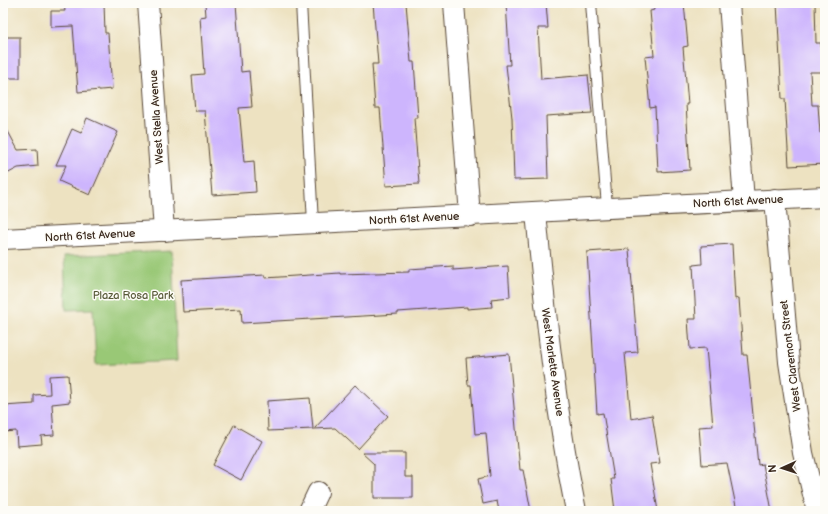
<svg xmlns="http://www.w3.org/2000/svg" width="828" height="514" viewBox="0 0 828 514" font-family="'Balsamiq Sans',sans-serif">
<rect width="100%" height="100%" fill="#fdfcf7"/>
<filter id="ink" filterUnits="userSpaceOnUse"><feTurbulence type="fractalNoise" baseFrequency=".025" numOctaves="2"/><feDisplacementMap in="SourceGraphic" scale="8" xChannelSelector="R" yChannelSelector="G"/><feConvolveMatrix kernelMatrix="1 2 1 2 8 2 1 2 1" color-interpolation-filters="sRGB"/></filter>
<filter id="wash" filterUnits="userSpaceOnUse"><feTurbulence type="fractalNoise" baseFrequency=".012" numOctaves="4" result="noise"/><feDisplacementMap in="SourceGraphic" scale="16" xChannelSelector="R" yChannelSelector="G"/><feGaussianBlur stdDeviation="0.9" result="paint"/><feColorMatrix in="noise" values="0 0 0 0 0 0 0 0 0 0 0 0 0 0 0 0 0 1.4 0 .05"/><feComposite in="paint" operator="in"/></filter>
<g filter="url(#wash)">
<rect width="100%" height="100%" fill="#ede2c1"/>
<polygon fill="#99c876" stroke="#6a794a" points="172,251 177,361 96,365 93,309 66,310 64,256"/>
<g id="blocks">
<g fill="#cdb5fd">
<polygon points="64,3 104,3 105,33 108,33 112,89 78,92 73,26 51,27 51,11 65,11"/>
<polygon points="205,3 236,3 241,72 249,71 252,107 239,108 244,162 254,161 256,192 212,195 205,111 195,111 192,75 204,74 200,17 206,16"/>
<polygon points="373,3 406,3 411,62 414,62 418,118 414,118 419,184 386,186 380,108 375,108 372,64 378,64"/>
<polygon points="506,3 546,3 548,28 538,28 541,79 588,75 592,113 546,116 548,179 514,180 512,118 506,65 510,65"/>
<polygon points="653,3 684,3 688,46 683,47 688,104 686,104 690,170 658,172 655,107 650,108 645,57 654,56 650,11 654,10"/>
<polygon points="777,3 815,3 816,43 821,43 823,72 810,72 812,105 818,105 820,133 825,133 825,164 789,166 785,99 782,99"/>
<rect x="3" y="37" width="17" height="41"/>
<polygon points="87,118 118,132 90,195 59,181 66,165 56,165 72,129 81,133"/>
<polygon points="3,122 18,150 37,149 38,166 18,168 3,176"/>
<polygon points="732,244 735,299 739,298 743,355 747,355 758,465 763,464 772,511 737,511 727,463 702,465 699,427 713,426 706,348 690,349 688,319 696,319 693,265 702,264 701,246"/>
<polygon points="629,249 638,352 625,353 631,419 652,415 660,463 650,464 658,511 615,511 611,479 614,479 603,413 597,414 587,252"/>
<polygon points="453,266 453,270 508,266 510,297 491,299 492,307 467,309 467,307 398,312 398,314 242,323 241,309 183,312 181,280 265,275 265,278 340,273 340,274 409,272 409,269"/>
<polygon points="509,354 520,470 523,470 531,511 499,511 497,501 483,504 478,479 490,476 486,433 475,434 471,385 468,385 466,358"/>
<polygon points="68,375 70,402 52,404 54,435 41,436 42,444 17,446 16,431 3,432 3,406 34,404 34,395 50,394 49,376"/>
<polygon points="355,385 388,416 358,449 335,428 314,429"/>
<polygon points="310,398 313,429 268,431 267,401"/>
<polygon points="234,425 262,441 241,480 213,465"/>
<polygon points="362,453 405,453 405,477 413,477 413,498 374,498 374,464"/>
</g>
</g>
</g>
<g filter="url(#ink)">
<use href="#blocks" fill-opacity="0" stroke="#564636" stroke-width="1"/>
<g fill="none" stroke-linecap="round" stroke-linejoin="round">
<defs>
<g id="service">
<polyline points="301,3 313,223"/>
<polyline points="591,3 607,207"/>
</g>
<g id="minor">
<polyline points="148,3 164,231"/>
<polyline points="454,3 470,216"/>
<polyline points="729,3 744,201"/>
<polyline points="775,199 789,362 803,453 817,511"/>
<path d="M536,212C545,312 556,413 576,511"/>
<polyline points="3,239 825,197"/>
<polyline points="309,511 318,492"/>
</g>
</defs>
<use href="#service" stroke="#564636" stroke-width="12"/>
<use href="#minor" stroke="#564636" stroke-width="22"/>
<use href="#service" stroke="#fff" stroke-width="10"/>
<use href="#minor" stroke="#fff" stroke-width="20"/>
</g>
</g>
<g text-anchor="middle" stroke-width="3" stroke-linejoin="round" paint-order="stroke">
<g font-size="11" fill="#3b2a1e" stroke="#fdfcf7">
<text transform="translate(156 117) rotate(-94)" y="4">West Stella Avenue</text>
<text transform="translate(738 201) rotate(-3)" y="4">North 61st Avenue</text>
<text transform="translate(414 218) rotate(-3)" y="4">North 61st Avenue</text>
<text transform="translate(90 235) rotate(-3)" y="4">North 61st Avenue</text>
<text transform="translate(790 356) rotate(-97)" y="4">West Claremont Street</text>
<text transform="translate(553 362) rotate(82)" y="4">West Marlette Avenue</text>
</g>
<g font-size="11" fill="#575938" stroke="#fdfcf7">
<text x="133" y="299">Plaza Rosa Park</text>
</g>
</g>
<rect width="828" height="514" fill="none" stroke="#fdfcf7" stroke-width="16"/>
<g transform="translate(782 468) rotate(267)" stroke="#fdfcf7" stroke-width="3" paint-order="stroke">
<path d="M0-3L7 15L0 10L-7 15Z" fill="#3b2a1e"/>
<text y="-6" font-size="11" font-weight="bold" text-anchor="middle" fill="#3b2a1e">N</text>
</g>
</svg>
